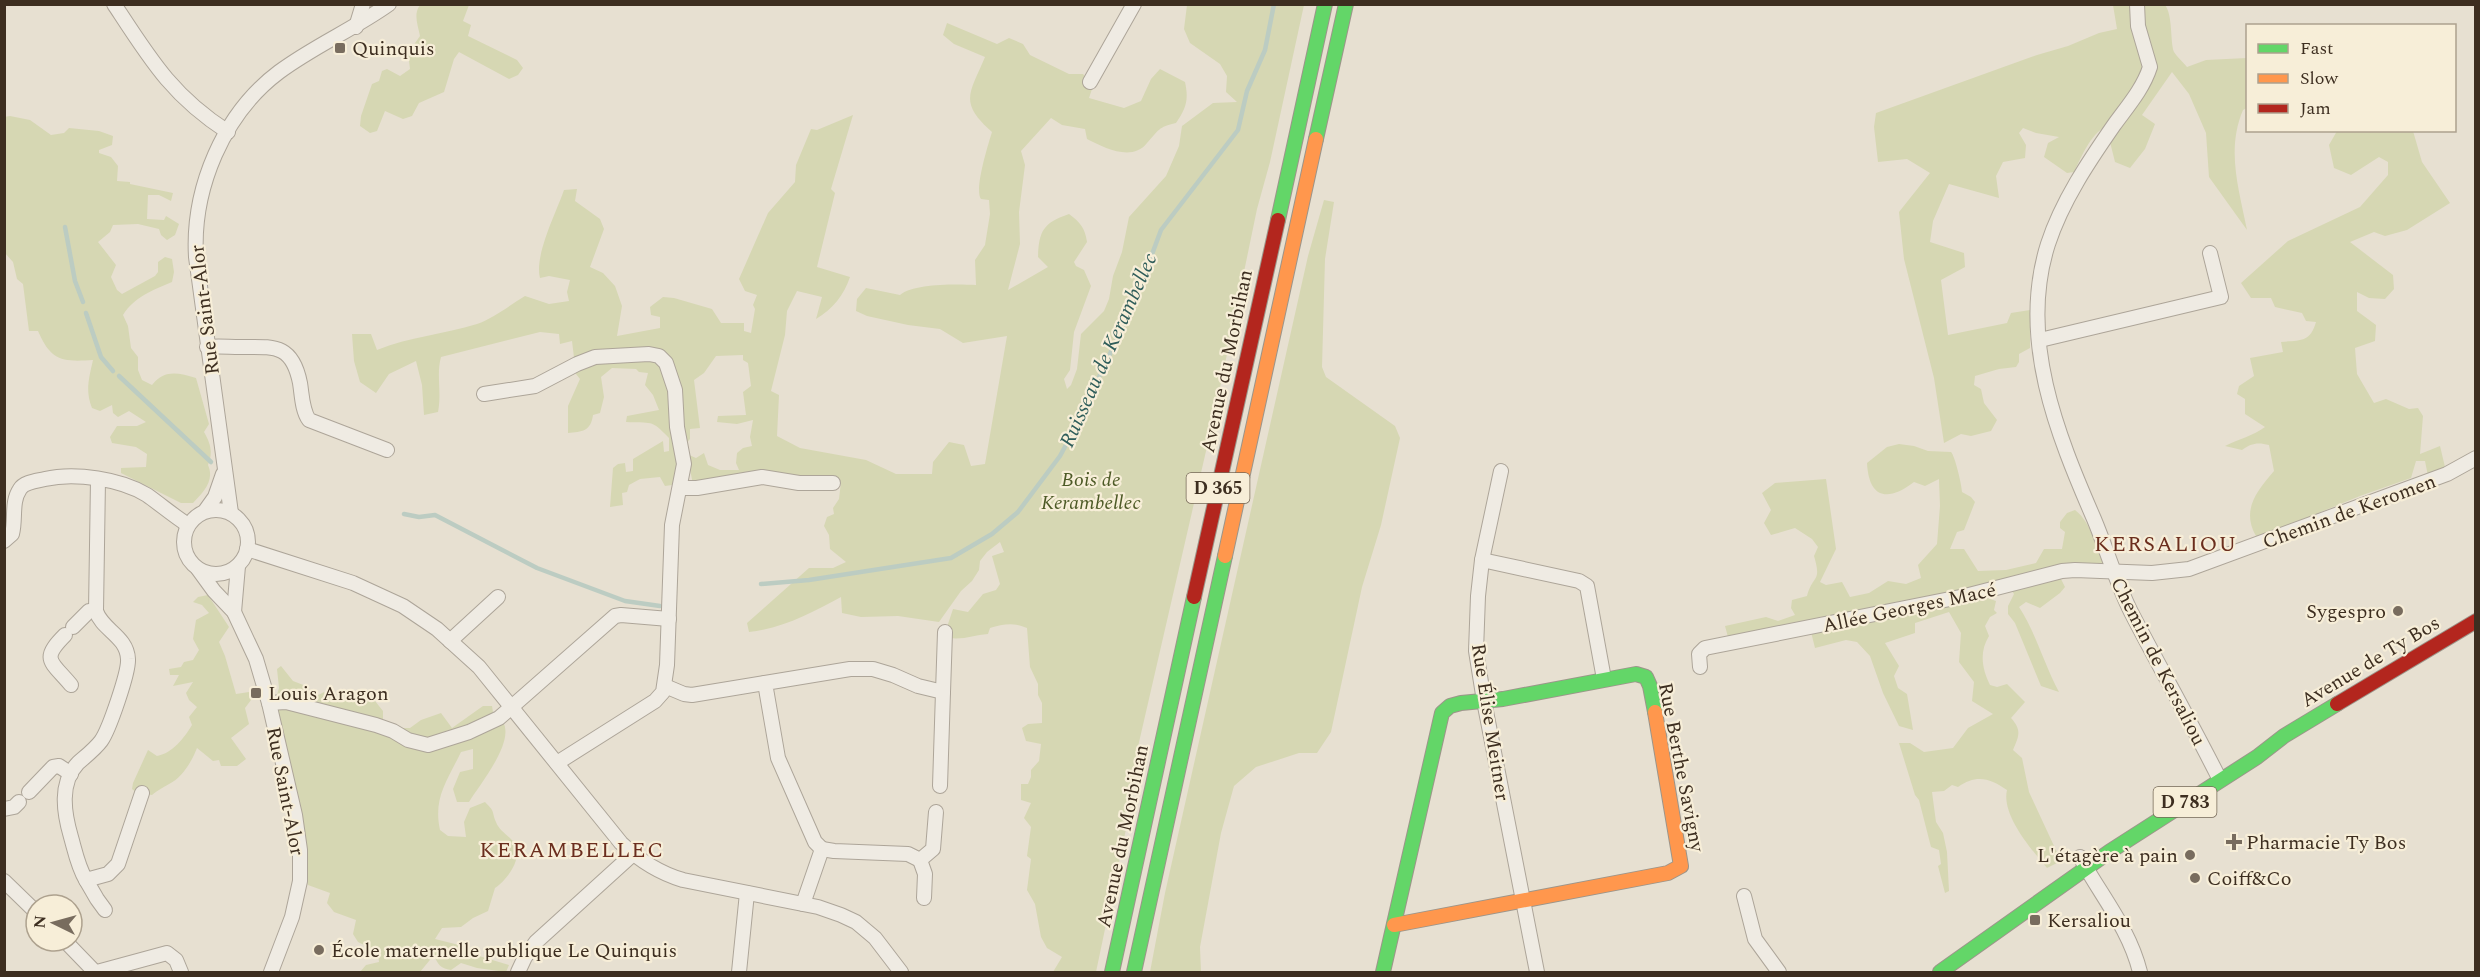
<svg xmlns="http://www.w3.org/2000/svg" width="2480" height="977" viewBox="0 0 2480 977" font-family="Spectral,serif">
<rect width="100%" height="100%" fill="#e7e0d1"/>
<g fill="#d6d7b3">
<path d="M420,5H469L463,21L471,25L468,36L517,60L523,68L518,75L509,79L459,52L454,59L444,92L419,103L412,116L403,119L385,111L377,131L370,133L360,126L361,116L372,84L379,81L382,71L387,69L400,76L410,69L408,53L420,36C418,25 413,14 420,5Z"/>
<path d="M1187,5H1304L1270,162L1257,209L1215,412L1137,751L1130,810L1096,972H1053L1062,957L1047,948L1041,937L1035,904L1027,890L1031,859L1027,856L1031,827L1024,818L1031,803L1021,800V784H1028L1031,777V770L1039,761L1041,744L1026,741L1022,728L1028,724L1042,723V703L1038,695V684L1030,667L1027,628C1014,622 1003,624 990,628L988,634C974,635 964,640 949,638L947,627L953,609L968,612L983,594L996,590L1000,584L992,556L1004,552L1000,542L987,552L980,561L979,570L972,581L961,591L939,622L898,616L861,617L842,613L841,597C811,613 784,628 749,632L747,623L809,568H833L846,562L830,549L829,535L824,526L827,517L834,514L833,508L839,499L841,482L818,478L693,485L688,458L689,455L696,458L704,453L708,465L720,470H739L736,463L737,453L743,448L752,446L750,437L753,420L737,424L717,422L718,416L746,415L743,392L751,386L748,363L743,360V355L716,356L704,373L694,380L700,428L690,429V439C683,446 677,472 672,485L665,486L660,477L640,479L629,485L627,492L622,493L623,505L610,507L613,468L618,464L625,463L626,472L633,471V459L663,441L664,452L669,451V438C650,418 652,424 626,422L627,416L659,410L653,395L645,385L648,373L639,372L636,369L612,368L601,377L604,397L600,413L593,415C591,431 582,432 568,433V406L580,379L576,374L572,341L560,344L559,334L540,332L441,357C436,375 442,392 438,412L424,415L422,385L416,361L389,374L376,393L360,382L354,361L352,334H371L377,350C409,337 444,334 477,324C494,318 510,305 525,296L549,304L569,301L567,292L570,280L549,276L540,278C534,256 556,213 564,190L577,189L575,201L600,219L604,229L590,267L603,273L615,286L622,306L617,336L660,328V317L651,315L650,307L663,297L674,298L712,309L721,323H744V331L751,333L755,309L753,305L757,295L745,291L739,279L768,213L795,182L796,165L811,129L817,130L853,115L831,189L835,193L817,267L850,277C844,295 833,309 816,319L822,297L797,291L787,311L785,335L771,391L779,395L777,436L800,448L866,460L896,474H932L933,462L949,442L964,445L971,466L985,464L1007,336L963,343L940,329L908,325L867,316L856,311L857,299L866,288L900,295C914,283 958,284 976,285L975,260L985,245L990,214L989,200L981,199C974,190 988,145 992,132C958,102 970,93 985,57L954,44L943,35L947,23L997,44L1009,38L1023,44L1030,55L1069,74H1083L1093,86L1089,98L1124,108L1141,101L1151,79L1160,69L1185,82C1189,100 1186,108 1176,123C1158,127 1159,130 1147,143C1132,162 1105,148 1087,139L1085,129L1062,125L1051,118L1021,151L1025,165L1019,212L1020,244L1008,290L1048,267L1038,257C1039,231 1043,223 1069,214C1080,222 1085,228 1087,242L1074,262L1076,266L1084,270L1091,286L1074,332L1070,370L1064,379L1067,389L1071,385L1077,369L1081,334L1104,311L1109,299L1113,276L1122,252L1129,217L1166,176L1179,146L1182,126L1213,103L1237,102L1226,92L1227,76L1220,64L1190,43L1184,29Z"/>
<path d="M2113,5H2165C2173,15 2170,42 2174,52C2177,57 2183,62 2187,67L2206,60L2247,58V108L2243,110C2226,150 2239,189 2247,230L2209,177L2206,133L2189,94L2172,72L2142,115L2155,124L2145,149L2130,168L2115,162L2106,126C2090,135 2082,156 2074,172L2067,173L2044,157L2048,143L2059,137L2036,133L2023,128L2019,133L2026,145L2025,158L2003,162L1996,176L1999,198L1949,184L1933,221L1930,242L1964,253L1965,267L1941,280L1948,335L2007,323L2011,313L2030,310V348L2019,354V362L2016,367L1999,369L1975,376L1974,385L1981,389L1984,403L1997,420L1991,431L1971,436L1961,434L1944,443L1934,378L1904,259L1899,212L1930,173L1907,159L1878,162L1874,127L1876,113L2037,55L2068,46L2099,33L2117,29Z"/>
<path d="M10,116L30,120L51,135L64,133L69,128L99,131L113,136L112,145L99,150V153L111,157L118,166L117,181L130,182V184L173,193L171,201L159,195H148L147,219L164,220L166,216L179,224L175,235L167,240L161,235L159,229L138,224L113,225L110,232L98,242L116,265L111,277L117,290L122,294L155,276L158,272V262L165,257L172,259L174,272L172,282C153,290 134,297 123,315L128,326L131,348L138,357V370L142,380L152,385C165,369 178,373 196,378L209,424L204,432C211,444 213,453 208,465C215,481 203,492 193,503H181L121,473V468L146,467L147,454L136,447L112,443L110,437L117,426H137L146,422L129,411L118,417L113,413L112,405L100,411L92,408C85,391 89,378 93,360C62,362 51,361 38,331H29L23,284L17,279L13,262L5,253L4,117Z"/>
<path d="M2337,131H2413L2422,162L2450,203L2407,230L2385,236L2374,232L2350,242L2393,275L2394,289L2385,299L2369,298L2357,292V311L2376,325L2375,341L2355,348L2357,374L2374,403L2386,399L2409,409L2418,408L2423,416L2420,454L2440,446L2445,467L2428,476L2425,461H2416L2411,478L2360,496L2262,536H2256C2241,510 2257,491 2274,471L2269,445C2258,442 2251,443 2242,450L2225,446C2239,439 2253,436 2265,427L2245,414V399L2237,394L2239,386L2254,376L2250,358L2283,352L2281,342C2300,340 2310,343 2316,322L2306,321L2302,313L2275,307L2271,298H2251L2241,283L2288,241L2360,207L2388,175V162L2379,157L2351,175L2334,168L2329,145Z"/>
<polygon points="1324,200 1334,202 1325,259 1322,367 1326,377 1395,426 1400,438 1381,525 1362,587 1331,732 1317,753 1299,753 1256,767 1234,786 1221,833 1200,947 1201,972 1150,972 1165,893 1308,256"/>
<path d="M1899,444L1914,446L1928,451L1951,452C1955,456 1962,486 1962,492L1971,497L1975,502L1964,530L1957,532L1950,549H1964L1978,571L2006,570L2036,563L2044,549H2062L2065,532L2060,528V522L2067,513L2075,510C2093,524 2093,546 2106,562L2101,566L2060,577L2065,587L2060,593L2040,608L2026,602L2019,607C2036,633 2044,664 2059,692L2041,686L2015,623L2008,614V606L2014,594L2010,588L1984,597L1996,601L1994,610L1997,613L1990,617L1985,626L1989,636C1979,652 1982,669 1990,685L1997,687L2007,684L2025,702L2011,718C2022,730 2019,736 2013,750L2022,758L2029,792L2061,861L2047,868C2032,850 2001,815 2007,790C1990,778 1976,774 1958,787L1952,785L1944,791L1932,792L1936,822L1943,833L1947,852L1949,891L1945,893L1938,866L1941,864L1939,850L1931,847L1919,800L1915,795L1899,743H1910L1924,752L1953,748L1968,728L1993,714L1972,701L1974,682L1959,662L1961,633L1949,612L1915,623V633L1885,643L1899,666L1894,676L1898,688L1907,694L1913,730L1899,726L1883,693L1870,656L1857,642L1846,640L1815,648L1810,628L1728,637L1725,626L1766,617L1778,621L1795,615L1791,608L1792,600L1807,596C1813,574 1822,583 1814,556L1818,547L1812,539L1795,528L1771,535L1764,523L1771,510L1762,493L1775,483L1826,479L1836,549L1820,582L1826,585L1842,582L1850,597L1869,593L1888,581L1906,584L1921,578L1918,565L1937,544L1940,506L1939,479L1925,486L1914,482C1888,502 1869,499 1867,463L1887,447Z"/>
<path d="M208,595L229,627L219,642L225,656L236,694L249,692L251,700L245,708L249,724L231,738L246,759L237,766H221L219,760L213,761L197,748C192,761 182,778 169,784C162,788 158,790 152,795L136,792L132,789L133,783L148,750L157,756C173,753 184,738 192,725L189,717L197,707L189,700L186,693L193,682L173,686L179,675H170L169,669L181,667L184,662L193,660L199,650L193,639L196,620L209,613L202,605L193,602L198,597Z"/>
<path d="M281,666L293,681L306,686L309,691L308,699H311L324,692L326,695L351,702L361,697L366,700L371,696L383,711V729L397,733L402,728H410L421,720L441,713L452,728L483,706H492L493,712L491,714L489,728L503,722C515,742 480,784 469,802H457L453,789L460,772L473,769V749L461,752C447,781 433,798 440,830L448,836L466,837L464,822L470,808L485,802C496,813 491,810 496,822C499,831 510,836 515,844C523,859 506,881 495,888L488,911L473,918L461,927L442,928L435,939L459,945L479,956L509,965L506,972L477,968L461,963L451,970C440,968 438,965 434,955L420,972H360L366,965L379,962L378,952L358,942L353,934L356,920L334,912L327,903L330,893L308,885L306,878L292,771L278,720L277,695L279,688L277,669Z"/>
</g>
<g fill="none" stroke-linecap="round" stroke-linejoin="round">
<g stroke="#bcccc2" stroke-width="4.5">
<polyline points="65,227 75,281 83,302"/>
<polyline points="86,313 101,357 113,371"/>
<polyline points="119,376 211,462"/>
<polyline points="404,514 419,517 435,515 537,568 625,601 660,606"/>
<polyline points="761,584 809,580 951,558 992,534 1018,512 1060,456 1074,430 1134,303 1161,230 1238,130 1247,91 1265,50 1274,4"/>
</g>
<defs>
<g id="street">
<path d="M114,4C150,59 172,96 228,132"/>
<path d="M2137,4L2138,26L2150,67C2143,89 2127,107 2114,125C2089,161 2062,201 2048,244C2018,338 2057,434 2094,519C2107,550 2116,582 2131,612C2160,668 2192,724 2220,780"/>
<polyline points="356,27 363,4"/>
<polyline points="1090,82 1134,4"/>
<polyline points="2040,340 2221,297 2210,253"/>
<path d="M207,347C218,346 229,347 240,347C273,347 292,343 300,383C302,395 302,410 309,420L387,450"/>
<polyline points="484,394 535,386 577,364 595,357 649,354 659,356 666,363 675,390 677,427 684,464 672,525 667,665 663,692 655,701 557,763"/>
<polyline points="1501,471 1482,560 1478,596 1476,651 1484,701 1537,972"/>
<path d="M98,480L96,611C102,630 127,636 128,659C129,672 109,730 101,741C95,749 86,756 78,763C59,783 64,813 71,837C75,851 78,867 86,880L108,874L118,864L142,793"/>
<polyline points="680,488 697,488 762,477 799,483 833,483"/>
<circle cx="216" cy="542" r="32"/>
<polyline points="205,511 215,497 223,474"/>
<path d="M231,513L196,257C192,189 223,114 279,72C314,46 354,29 389,4"/>
<path d="M4,541L12,534C16,519 11,502 20,489C24,482 37,481 45,479C75,472 121,479 147,495C161,505 174,516 188,525"/>
<path d="M247,549L353,583L403,606L437,629L479,667L621,843C639,860 659,873 683,880L818,907L841,915L856,922L875,938L901,972"/>
<polyline points="1482,560 1579,581 1587,586 1604,679"/>
<polyline points="198,569 214,591 234,612 256,659 269,703 295,815 300,850 300,881 292,917 271,972"/>
<polyline points="234,612 238,566"/>
<polyline points="73,627 89,611 96,611"/>
<path d="M65,635C40,660 51,661 71,685"/>
<polyline points="450,641 498,597"/>
<polyline points="1700,667 1699,654 1705,648 1965,596 2062,571 2075,570 2152,573 2189,569 2447,474 2476,458"/>
<polyline points="665,686 684,694 692,695 765,683"/>
<polyline points="943,692 945,632"/>
<polyline points="269,703 286,702 376,725 393,731 408,740 428,745 469,732 499,718 615,616 621,615 669,619"/>
<polyline points="29,792 53,767 59,766 71,774"/>
<polyline points="4,809 14,807 19,802"/>
<polyline points="822,849 834,851 908,854 920,860 933,849 936,812"/>
<path d="M2080,857C2101,896 2129,928 2140,972"/>
<polyline points="920,860 925,874 924,898"/>
<polyline points="86,880 97,899 105,910"/>
<polyline points="4,881 36,912"/>
<polyline points="1744,896 1755,939 1779,972"/>
<polyline points="803,904 822,849 815,842 778,758 765,683 850,669 873,669 893,675 918,686 943,692 940,786"/>
<polyline points="65,941 95,972"/>
<polyline points="97,972 167,953 176,960 181,972"/>
<polyline points="518,972 525,957 536,942 633,854"/>
<polyline points="739,972 747,893"/>
</g>
<g id="fast">
<polyline points="1316,139 1346,4"/>
<polyline points="1278,220 1325,4"/>
<polyline points="1112,972 1194,597"/>
<polyline points="1134,972 1225,556"/>
<polyline points="1383,972 1442,713 1450,706 1461,703 1503,699 1636,674 1646,677 1650,686 1655,712"/>
<polyline points="1940,972 2109,852 2257,757 2284,736 2337,704"/>
</g>
<g id="slow">
<polyline points="1225,556 1316,139"/>
<polyline points="1394,925 1668,873 1681,866 1655,712"/>
</g>
<g id="jam">
<polyline points="1194,597 1278,220"/>
<polyline points="2337,704 2476,621"/>
</g>
</defs>
<use href="#street" stroke="#ada599" stroke-width="16"/>
<use href="#fast" stroke="#9c958a" stroke-width="16"/>
<use href="#slow" stroke="#9c958a" stroke-width="16"/>
<use href="#jam" stroke="#9c958a" stroke-width="16"/>
<use href="#street" stroke="#efebe3" stroke-width="14"/>
<use href="#fast" stroke="#63d668" stroke-width="14"/>
<use href="#slow" stroke="#ff974d" stroke-width="14"/>
<use href="#jam" stroke="#b3261e" stroke-width="14"/>
</g>
<g fill="#786c5e" stroke="#f7eed8" stroke-width="2">
<rect x="334" y="42" width="12" height="12" rx="3"/>
<circle cx="2398" cy="611" r="6"/>
<rect x="250" y="687" width="12" height="12" rx="3"/>
<path d="M2231 833h6v6h6v6h-6v6h-6v-6h-6v-6h6z"/>
<circle cx="2190" cy="855" r="6"/>
<circle cx="2195" cy="878" r="6"/>
<rect x="2029" y="914" width="12" height="12" rx="3"/>
<circle cx="319" cy="950" r="6"/>
</g>
<g text-anchor="middle" stroke-width="4.5" stroke-linejoin="round" paint-order="stroke">
<g fill="#f7eed8" stroke="#756857" stroke-width="1.5">
<rect x="1186.5" y="473" width="63" height="30" rx="4.5"/>
<rect x="2153.5" y="787" width="63" height="30" rx="4.5"/>
</g>
<g font-size="18" font-weight="bold" fill="#3d2e20">
<text x="1218" y="494">D 365</text>
<text x="2185" y="808">D 783</text>
</g>
<g font-size="20" fill="#3d2e20" stroke="#f7eed8" text-anchor="start">
<text x="352" y="55">Quinquis</text>
<text x="2386" y="618" text-anchor="end">Sygespro</text>
<text x="268" y="700">Louis Aragon</text>
<text x="2246" y="849">Pharmacie Ty Bos</text>
<text x="2178" y="862" text-anchor="end">L'étagère à pain</text>
<text x="2207" y="885">Coiff&amp;Co</text>
<text x="2047" y="927">Kersaliou</text>
<text x="331" y="957">École maternelle publique Le Quinquis</text>
</g>
<g font-size="20" fill="#3d2e20" stroke="#f7eed8">
<text transform="translate(204 310) rotate(-97)" y="7">Rue Saint-Alor</text>
<text transform="translate(1226 361) rotate(-78)" y="7">Avenue du Morbihan</text>
<text transform="translate(2349 511) rotate(-20)" y="7">Chemin de Keromen</text>
<text transform="translate(1909 607) rotate(-12)" y="7">Allée Georges Macé</text>
<text transform="translate(2159 661) rotate(63)" y="7">Chemin de Kersaliou</text>
<text transform="translate(2370 661) rotate(-31)" y="7">Avenue de Ty Bos</text>
<text transform="translate(1491 722) rotate(81)" y="7">Rue Élise Meitner</text>
<text transform="translate(1682 767) rotate(79)" y="7">Rue Berthe Savigny</text>
<text transform="translate(286 791) rotate(79)" y="7">Rue Saint-Alor</text>
<text transform="translate(1122 836) rotate(-78)" y="7">Avenue du Morbihan</text>
</g>
<g font-size="20" font-style="italic" fill="#4d5a26" stroke="#f7eed8">
<text x="1091" y="486">Bois de<tspan x="1091" dy="23">Kerambellec</tspan></text>
</g>
<g font-size="21" font-style="italic" fill="#2f5d5a" stroke="#f7eed8">
<text transform="translate(1108 350) rotate(-66)" y="7">Ruisseau de Kerambellec</text>
</g>
<g font-size="22" letter-spacing="1.5" fill="#6b2e1e" stroke="#f7eed8">
<text x="2166" y="551">KERSALIOU</text>
<text x="572" y="857">KERAMBELLEC</text>
</g>
</g>
<rect width="2480" height="977" fill="none" stroke="#3d2e20" stroke-width="12"/>
<rect x="2246" y="24" width="210" height="108" fill="#f7eed8" stroke="#ada18e" stroke-width="1.5"/>
<rect x="2258" y="44" width="30" height="9" fill="#63d668" stroke="#ada18e" stroke-width="1.5"/>
<text x="2300" y="54" font-size="18" fill="#3d2e20">Fast</text>
<rect x="2258" y="74" width="30" height="9" fill="#ff974d" stroke="#ada18e" stroke-width="1.5"/>
<text x="2300" y="84" font-size="18" fill="#3d2e20">Slow</text>
<rect x="2258" y="104" width="30" height="9" fill="#b3261e" stroke="#ada18e" stroke-width="1.5"/>
<text x="2300" y="114" font-size="18" fill="#3d2e20">Jam</text>
<g transform="translate(54 923) rotate(275)"><circle r="28" fill="#f7eed8" stroke="#ada18e" stroke-width="1.5"/>
<path d="M0-4.5L10 22L0 15L-10 22Z" fill="#786c5e"/>
<text y="-9" font-size="16" font-weight="bold" text-anchor="middle" fill="#3d2e20">N</text>
</g>
</svg>
